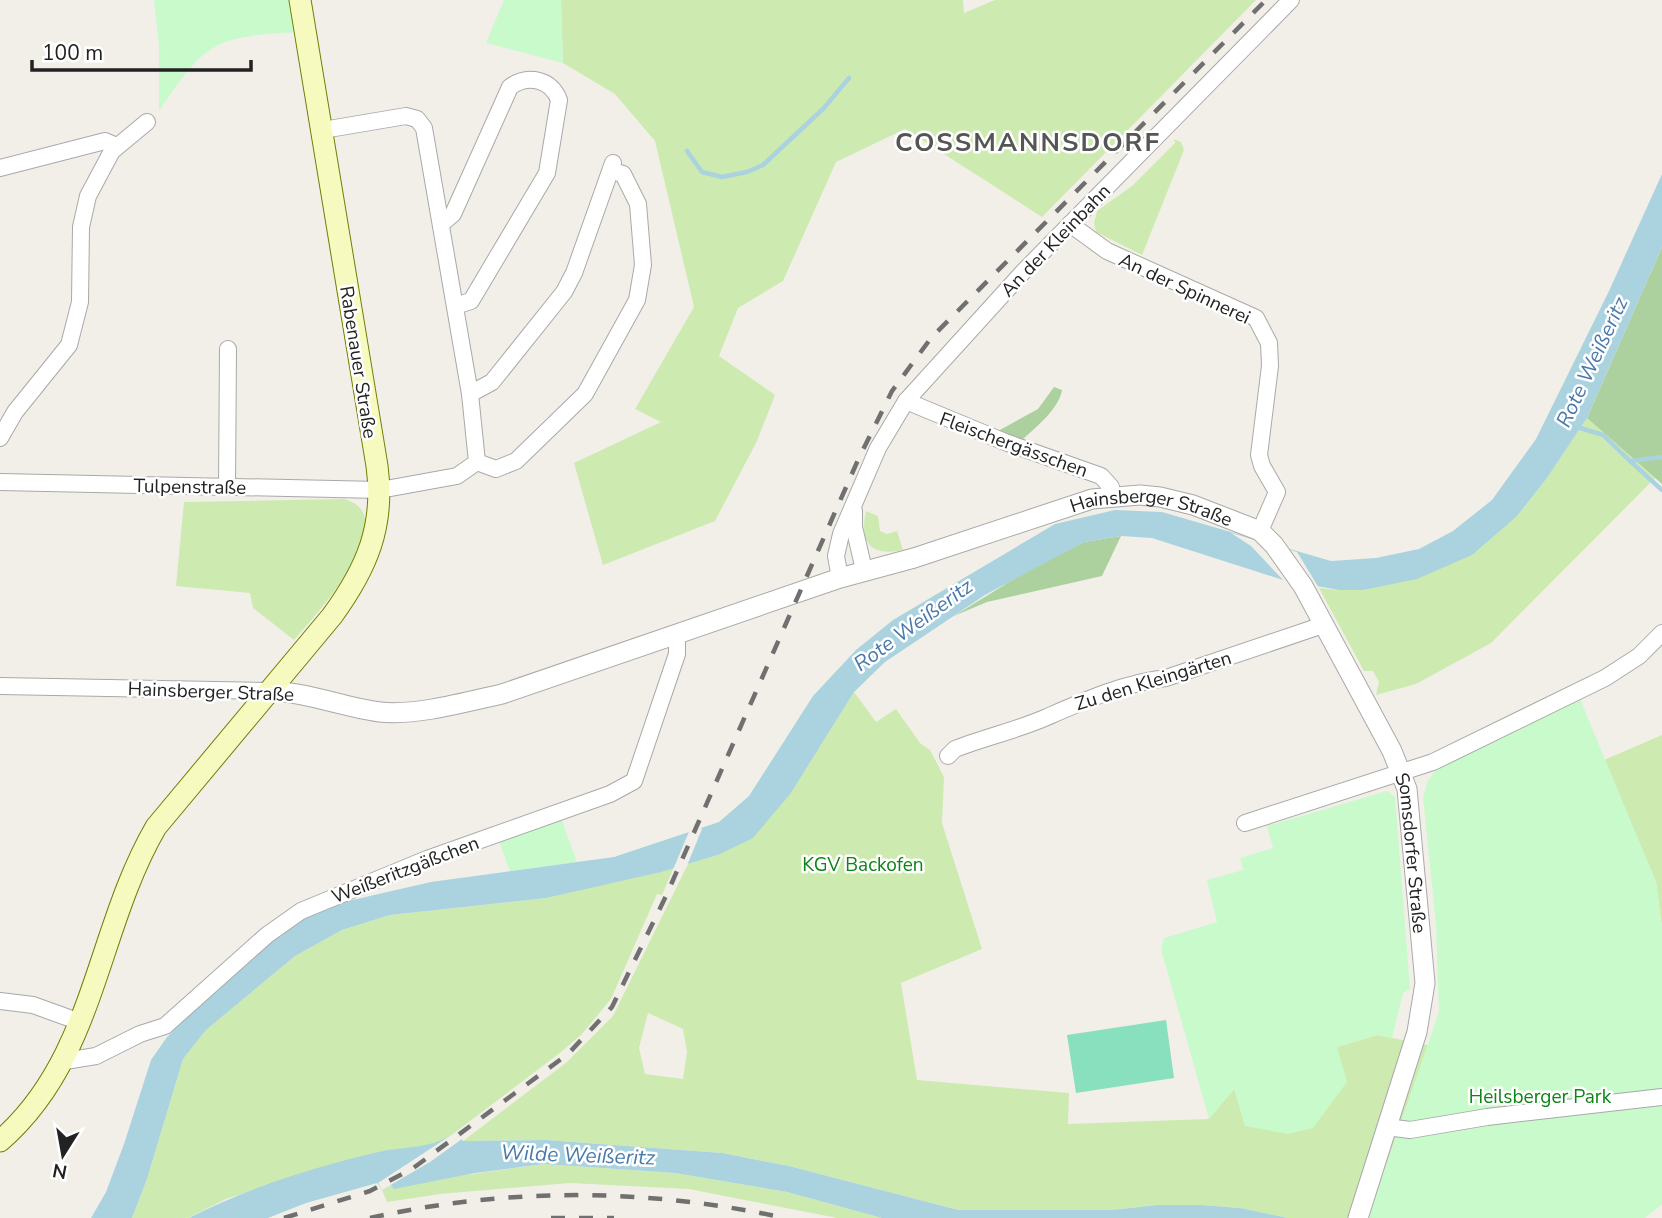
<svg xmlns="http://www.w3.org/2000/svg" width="1662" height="1218" viewBox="0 0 1662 1218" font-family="'Nunito Sans',sans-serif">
<rect width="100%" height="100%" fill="#f2efe9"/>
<g fill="#cdebb0" fill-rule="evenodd">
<polygon points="561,0 963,0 964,13 995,0 1256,0 1042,217 905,129 836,162 783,281 738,308 719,356 775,395 757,441 715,521 603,565 574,463 661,422 635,409 694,307 655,141 615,94 563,63"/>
<polygon points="1174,139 1181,142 1184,150 1142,255 1096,232 1094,223 1097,211 1132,186 1175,143"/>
<polygon points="1587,418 1655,478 1491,643 1416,684 1376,695 1379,682 1373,671 1364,671 1319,588 1339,590 1517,516 1547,478"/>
<path d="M344,499C408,517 313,618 294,640L253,608L250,593L176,586L184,502Z"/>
<path d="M866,511L878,516L880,531L887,534L897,531L903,550C871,557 859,543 866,511Z"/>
<path d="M854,692L876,722L896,709L920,743L930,750L944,777L942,823L982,949L901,983L917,1080L1069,1093L1068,1124L1208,1119L1235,1088L1337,1047L1377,1035L1428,1045L1368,1218H1288L1240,1208L1201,1205H1157L1112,1210H958L789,1166L722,1153L546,1140L463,1141L567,1062L613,1016L688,864L718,855L791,793ZM648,1013L683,1029L687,1052L683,1079L645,1074L639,1048Z"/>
<polygon points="1662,735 1662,928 1656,882 1604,760"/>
<polygon points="674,867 662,895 657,894 611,999 582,1034 561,1052 441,1143 378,1152 290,1178 226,1199 188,1218 132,1218 147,1179 183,1059 206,1030 295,956 342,930 390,915 546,898"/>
<polygon points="544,1164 675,1173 787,1192 882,1218 837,1218 689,1189 570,1183 440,1194 387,1202 382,1190 392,1185"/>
</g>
<g fill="#add19e">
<polygon points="1662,247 1662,484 1587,418"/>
<path d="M1054,387L1062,390C1059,409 1036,427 1023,439L998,431L1038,409Z"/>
<polygon points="1121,536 1102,576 987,602 954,616 1022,574 1084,542"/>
</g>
<g fill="#c8facc">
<path d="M154,0H291L297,32C213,37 206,42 159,111V46Z"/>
<polygon points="504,0 561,0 563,63 486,43"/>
<polygon points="1580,699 1656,882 1662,928 1662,1204 1645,1218 1368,1218 1439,1012 1436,925 1423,797 1428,780 1438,768"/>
<polygon points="1387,791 1395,797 1410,989 1403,993 1392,1038 1377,1035 1337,1047 1347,1082 1313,1128 1288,1134 1245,1126 1234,1089 1209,1119 1161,949 1164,938 1217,922 1207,880 1243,870 1240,858 1273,848 1267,826"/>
<polygon points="561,818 577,862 510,871 498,839"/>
</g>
<polygon fill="#88e0be" points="1166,1020 1174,1078 1076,1093 1067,1035"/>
<g fill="#aad3df">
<polygon points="1662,174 1662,247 1587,418 1547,478 1517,516 1472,555 1417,579 1363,590 1339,590 1283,580 1152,538 1121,536 1084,542 985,595 885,662 854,692 791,793 753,838 718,855 661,872 546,898 390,915 342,930 295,956 206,1030 183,1059 147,1179 132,1218 91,1218 106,1192 124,1144 151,1060 167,1037 252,953 308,915 335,904 431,882 614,857 719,822 749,796 813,696 856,650 893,620 1055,524 1115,510 1162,512 1331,561 1376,558 1419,549 1453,531 1492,500 1536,439 1609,291"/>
<path d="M456,1132L463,1141L546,1140L722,1153L789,1166L958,1210H1112L1157,1205H1201L1240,1208L1288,1218H882L787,1192L675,1173L544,1164L475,1173L394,1189L391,1185L382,1190L377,1183L306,1203L268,1218H189C247,1188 314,1167 378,1152C405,1146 433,1149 456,1132Z"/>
</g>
<g fill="#f2efe9">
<polygon points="1231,533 1297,552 1319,588 1283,580 1251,546"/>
<polygon points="696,826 702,829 686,868 672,872 691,827"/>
<polygon points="456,1132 462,1139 430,1162 382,1190 378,1183"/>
</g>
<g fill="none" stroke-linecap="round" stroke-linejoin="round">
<g stroke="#aad3df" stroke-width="4.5">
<polyline points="687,151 702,172 722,177 747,172 763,165 824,108 849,78"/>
<polyline points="1577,427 1603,435 1630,461 1662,457"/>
<polyline points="1630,461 1662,490"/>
</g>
<defs>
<g id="minor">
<polyline points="0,168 105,141 112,144 112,151"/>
<path d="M441,224L453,214L510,87C528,74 551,79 559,100L547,173L471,301L455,306"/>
<polyline points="1070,224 1107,251 1256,318 1269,343 1270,366 1259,455 1262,466 1277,492 1260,531"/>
<polyline points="470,394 492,382 564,292 574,273 613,163"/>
<polyline points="906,401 1005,442 1101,476 1111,487 1112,496"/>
<polyline points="0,438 15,412 69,345 80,302 81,227 88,196 112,151 147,122"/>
<polyline points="477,462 496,469 516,461 585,394 637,300 643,265 638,204 623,174 612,171"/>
<polyline points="0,482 380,490 457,476 477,462 470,394 424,128 417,119 406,116 323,130"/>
<polyline points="227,487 228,349"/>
<polyline points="854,511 854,527 864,570"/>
<polyline points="840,578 836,556 841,534 878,448 906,401 1023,272 1291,0"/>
<polyline points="0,686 269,691"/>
<path d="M948,756L955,749C985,737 1018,730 1047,717C1086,700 1124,683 1166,678L1323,625"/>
<polyline points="1245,823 1433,762 1605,678 1639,656 1662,633"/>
<polyline points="0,1001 33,1005 80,1022"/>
<polyline points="65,1061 96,1056 140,1034 165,1026 267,935 301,911 427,859 610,794 634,781 677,654 677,635"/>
<polyline points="1387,1127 1410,1130 1487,1117 1662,1097"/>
</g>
<g id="tertiary">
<path id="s1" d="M269,691C308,692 342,707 380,712C416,716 466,702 502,694L840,578L914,558L1092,499L1140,495L1160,497L1193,505L1260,531L1274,545L1303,586L1392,751L1407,789L1425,983L1417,1032L1358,1218"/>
</g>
<path id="secondary" d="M0,1141C95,1059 96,930 156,827L332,616C367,568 385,526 377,466L300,0"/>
</defs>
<use href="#minor" stroke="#a9a9a9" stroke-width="18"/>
<use href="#tertiary" stroke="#a9a9a9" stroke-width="21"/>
<use href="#secondary" stroke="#707d05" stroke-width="23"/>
<use href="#minor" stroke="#fff" stroke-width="16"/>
<use href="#tertiary" stroke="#fff" stroke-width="19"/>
<use href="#secondary" stroke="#f7fabf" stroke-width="21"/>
<g stroke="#707070" stroke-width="4.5" stroke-dasharray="14 14" stroke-linecap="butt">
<polyline points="284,1218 370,1191 412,1169 568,1054 612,1007 666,896 858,460 892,391 931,338 1266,0"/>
<path d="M370,1218C508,1187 647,1188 785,1218"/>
<polyline points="551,1218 614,1218"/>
</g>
</g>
<g text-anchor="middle" stroke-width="5" stroke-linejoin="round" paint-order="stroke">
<g font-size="19" fill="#222" stroke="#fff">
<text transform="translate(1055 240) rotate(-46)" y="7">An der Kleinbahn</text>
<text transform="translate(1185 288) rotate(25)" y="7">An der Spinnerei</text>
<text transform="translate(359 362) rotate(81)" y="7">Rabenauer Straße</text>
<text transform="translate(1014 444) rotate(20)" y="7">Fleischergässchen</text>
<text transform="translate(190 486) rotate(1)" y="7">Tulpenstraße</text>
<text dy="7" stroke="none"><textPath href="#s1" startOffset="919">Hainsberger Straße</textPath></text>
<text transform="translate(1153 680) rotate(-17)" y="7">Zu den Kleingärten</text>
<text transform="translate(211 691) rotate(2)" y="7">Hainsberger Straße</text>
<text dy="7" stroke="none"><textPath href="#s1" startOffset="1395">Somsdorfer Straße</textPath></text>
<text transform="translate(405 869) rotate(-21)" y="7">Weißeritzgäßchen</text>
</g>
<g font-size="19" fill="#0c8416" stroke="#fff">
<text x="863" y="871">KGV Backofen</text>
<text x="1540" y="1103">Heilsberger Park</text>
</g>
<g font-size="21" font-style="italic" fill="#4a7aab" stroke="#fff">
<text transform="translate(1592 362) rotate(-65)" y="7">Rote Weißeritz</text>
<text transform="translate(913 625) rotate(-36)" y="7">Rote Weißeritz</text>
<text transform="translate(578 1155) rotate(2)" y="7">Wilde Weißeritz</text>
</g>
<g font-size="26" font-weight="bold" letter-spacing="2" fill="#555" stroke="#fff">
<text x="1028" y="151">COSSMANNSDORF</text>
</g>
</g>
<g transform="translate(63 1155) rotate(191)" stroke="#ffffff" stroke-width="5" paint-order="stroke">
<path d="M0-5L12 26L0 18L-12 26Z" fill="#222222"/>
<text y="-10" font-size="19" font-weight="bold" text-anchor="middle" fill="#222222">N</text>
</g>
<path d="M32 60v10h219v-10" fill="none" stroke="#222222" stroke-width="3.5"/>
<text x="42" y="60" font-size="21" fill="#222222" stroke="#ffffff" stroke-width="5" paint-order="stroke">100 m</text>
</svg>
